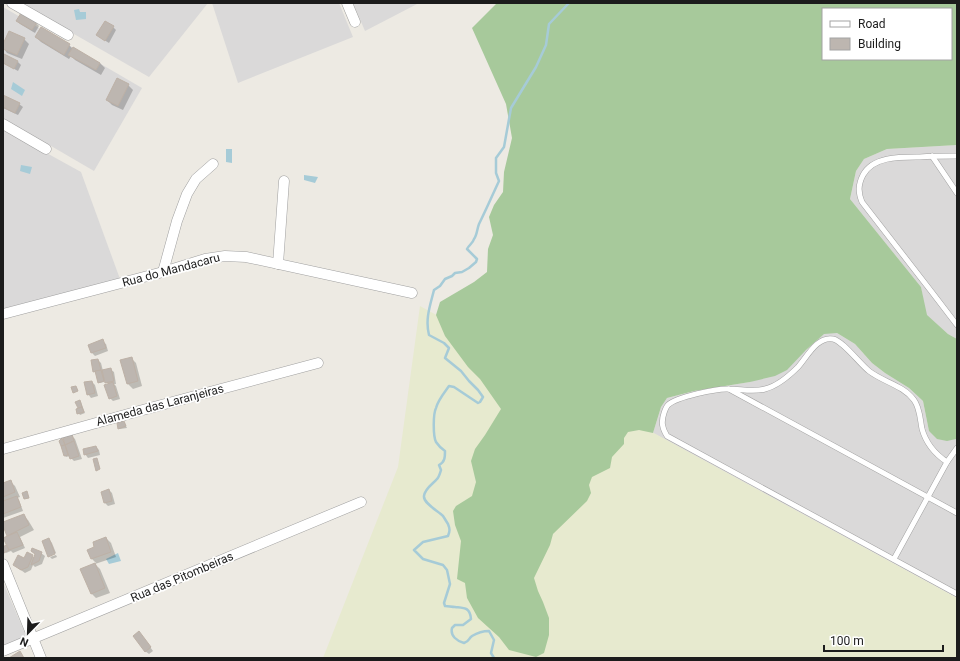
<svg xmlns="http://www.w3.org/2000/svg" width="960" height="661" viewBox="0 0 960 661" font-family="Roboto,sans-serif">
<rect width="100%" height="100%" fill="#edeae3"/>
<g fill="#dad9d9">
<polygon points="20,3 208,3 149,77"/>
<polygon points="212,3 339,3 353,37 238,83"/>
<polygon points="353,3 419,3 365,31"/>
<polygon points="3,7 142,88 94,171 3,118"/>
<polygon points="3,129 81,172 120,279 3,310"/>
<polygon points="957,145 957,339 948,334 926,315 921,287 850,199 856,171 864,159 887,149"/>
<polygon points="824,333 837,333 855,344 872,363 885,373 909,388 923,401 929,431 956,439 957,437 957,598 653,433 661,407 667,398 694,391 750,382 806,350"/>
<polygon points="3,582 27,638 3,648"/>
</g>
<polygon fill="#e7eacf" points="420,306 957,598 957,658 323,658 398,467"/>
<path fill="#a7c99b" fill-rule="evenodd" d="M497,3H957V145L887,149L864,159L856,171L850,199L921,287L927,315L948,334L957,339V437L956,439L947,441L937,439L929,431L923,401L909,388L885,373L872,363L855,344L837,333L824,334L806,350L787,370L775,376L750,382L694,391L667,398L661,407L653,433L639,430L628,432L624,438V444L612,457L610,468L592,477L589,485L591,493L587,501L553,534L550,545L534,578L538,591L543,602L549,618V635L544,653L536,657L509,650L499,637L478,618L467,598L465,583L457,579L461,541L455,525L453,511L456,506L472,496L476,482L471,461L475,449L485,435L501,409L480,379L468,367L445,336L436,315L440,302L474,282L487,272L488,249L493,235L489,217L494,205L503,192L504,172L512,138L506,104L472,28ZM823,9H951V59H823Z"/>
<g fill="#a6cbd7">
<polygon points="79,9 80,12 86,12 86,19 76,20 74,10"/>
<polygon points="13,82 25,90 22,96 11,89"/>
<polygon points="226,149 232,149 232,163 226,162"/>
<polygon points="21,165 32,167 30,174 20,171"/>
<polygon points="304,175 318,177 315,183 304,180"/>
<polygon points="118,553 121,561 109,564 106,559"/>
</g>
<g fill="#0003">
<polygon points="17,21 36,23 39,26 35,33 20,24"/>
<polygon points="113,27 116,30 109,43 101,38 97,35"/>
<polygon points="36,37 69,45 73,49 100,63 105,68 101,75 75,60 71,56 69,59 41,42"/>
<polygon points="24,39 29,44 22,59 7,53 4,49 3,50 3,46"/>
<polygon points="5,55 18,62 21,65 18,71 3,63 3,58"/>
<polygon points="118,80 128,85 133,90 123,110 112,105 107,100"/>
<polygon points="3,96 19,104 23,107 18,115 3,108"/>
<polygon points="102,341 106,344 108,351 95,356 92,353"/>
<polygon points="131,358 136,363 142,386 133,389 128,384"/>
<polygon points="98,360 101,363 103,371 110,369 114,372 116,384 114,384 116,386 120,399 113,401 110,398 109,384 104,379 104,382 100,383 98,382 97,374 94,371"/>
<polygon points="92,382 95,385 98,396 91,398 88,394"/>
<polygon points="80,401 81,402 85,413 80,415 77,410 79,409 77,402"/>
<polygon points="124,422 127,428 120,429 119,428"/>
<polygon points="72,436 75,439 82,459 74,461 71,458 70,456 66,457 65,456 60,441 62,440 65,443"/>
<polygon points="96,447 99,450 100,455 88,458 85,454"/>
<polygon points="10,481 15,486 20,497 17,498 19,500 23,511 3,518 3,484"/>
<polygon points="109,490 112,493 115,504 108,506 105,503 102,492"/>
<polygon points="23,515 28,520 34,530 20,537 25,548 13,553 11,551 6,553 3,548 6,546 10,549 9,536 3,524"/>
<polygon points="106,538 111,543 116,557 95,564 100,569 110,593 96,598 91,593 82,569 96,563 92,559 89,551 95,548"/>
<polygon points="49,539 52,543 56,553 49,555"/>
<polygon points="32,551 41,553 45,556 42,564 35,567 33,565 31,570 25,573 18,568 24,560 32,556 35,558 36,555"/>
<polygon points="56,555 57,557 52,559 50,557"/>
<polygon points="142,636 153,651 149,654 145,651"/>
</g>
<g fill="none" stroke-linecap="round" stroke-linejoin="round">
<path stroke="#a6cbd7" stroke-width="2.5" d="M494,658L491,653L494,640L489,631C484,631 477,633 472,636C468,639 470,641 464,643C457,641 450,636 452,628L455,625H463L471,619C470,607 464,608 455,607C452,607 448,606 445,606L444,603L450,584L447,570L443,565L423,559L414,550L423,542L448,536C450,531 450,529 448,524C446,521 445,519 443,516C438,511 423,503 424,496C425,488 433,484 437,479C439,477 440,473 441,470L439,465C445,462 445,457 445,451C442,449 438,445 436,442C433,436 433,414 436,408C438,400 444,393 449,386L454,387L478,403L480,402L483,397L478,390L469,381L461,371L445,358L449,348L444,343L429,335C425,319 430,306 434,290L440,286L445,279L452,276L455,273L462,272L469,268L476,262L477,259L467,249C469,245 473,243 474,239C477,235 477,229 479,224C486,210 492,196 499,181L496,173V158L504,147L511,108L536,67L546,45L549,24L569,3"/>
</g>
<g fill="#bdb6b0" stroke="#bdb1a6">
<polygon points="21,13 37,22 32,30 16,21"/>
<polygon points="105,21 114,26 105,41 96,35"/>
<polygon points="41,27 70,44 64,55 35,37"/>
<polygon points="9,31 25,38 17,55 3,49 3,44"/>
<polygon points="73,47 100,63 96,70 68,55"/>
<polygon points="4,54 18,61 14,69 3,63 3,56"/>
<polygon points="117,78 129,84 118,106 106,100"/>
<polygon points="3,95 20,103 15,113 3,107"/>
<polygon points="103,339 106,348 91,353 88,345"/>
<polygon points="132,357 138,381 127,384 120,360"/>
<polygon points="98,359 101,370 93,372 91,360"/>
<polygon points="111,368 114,381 105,383 102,370"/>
<polygon points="101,370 104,381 98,383 95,371"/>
<polygon points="92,381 95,393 87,395 84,382"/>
<polygon points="113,382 117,396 109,399 104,385"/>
<polygon points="76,386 78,391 73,393 71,387"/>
<polygon points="80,400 82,407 78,408 75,402"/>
<polygon points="82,407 84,412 77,414 76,409"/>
<polygon points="124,421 126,426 118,429 117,423"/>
<polygon points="72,434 74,441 65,445 63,438"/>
<polygon points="62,438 65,445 61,446 59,441"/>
<polygon points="74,441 79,456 70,459 65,445"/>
<polygon points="65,445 68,455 64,456 61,446"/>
<polygon points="96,446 98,451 84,455 83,449"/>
<polygon points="97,458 100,469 96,471 93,459"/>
<polygon points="11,480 15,492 3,497 3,483"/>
<polygon points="109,489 112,501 104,503 101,492"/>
<polygon points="27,491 29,498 24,499 22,493"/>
<polygon points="17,496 21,507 3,514 3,501"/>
<polygon points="24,514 29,525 7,536 3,526 3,522"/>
<polygon points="17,532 23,545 9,550 3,538"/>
<polygon points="106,537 111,552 91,559 87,550 94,547 93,542"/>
<polygon points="49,538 55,554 48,557 42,541"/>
<polygon points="6,545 9,550 4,553 3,547"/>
<polygon points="32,548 42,552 39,561 31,565 35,554 31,551"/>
<polygon points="27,552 33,555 28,567 21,570 13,565 18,555 24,558"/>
<polygon points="95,563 105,588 91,594 80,569"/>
<polygon points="139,631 151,647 145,652 133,636"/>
<polygon points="20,651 24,658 9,658"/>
</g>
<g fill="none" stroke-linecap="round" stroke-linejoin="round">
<defs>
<g id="lane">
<polyline points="932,156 957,193"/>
<path d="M957,156C945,156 932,156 920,157C901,157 873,156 863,175C858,185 858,192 862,202L931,291L957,325"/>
<polyline points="729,389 957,513"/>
<path d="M947,462C935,454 926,443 922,429C920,419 920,408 914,400C903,385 883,382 869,371C859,363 843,341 833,339C817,336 807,357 798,367C789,376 777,386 765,389C753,392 741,389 729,389C718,388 676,397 668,405C666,407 665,410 664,413C661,422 662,428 667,436L957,594"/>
<polyline points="894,559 947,462 957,448"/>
</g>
<g id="street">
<polyline points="12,3 68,35"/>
<polyline points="347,3 355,22"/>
<polyline points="3,124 46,149"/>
<polyline points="278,264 284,181"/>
<polyline points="163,272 177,221 187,194 196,179 213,164"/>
<polyline points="3,314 163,272 205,259 225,256 246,257 412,293"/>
<polyline points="3,449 139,411 318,363"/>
<polyline points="3,564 41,658"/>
<polyline points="3,651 361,502"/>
</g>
</defs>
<use href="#lane" stroke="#a0a0a0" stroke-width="6"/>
<use href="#street" stroke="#a0a0a0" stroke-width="11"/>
<use href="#lane" stroke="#fff" stroke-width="5"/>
<use href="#street" stroke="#fff" stroke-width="10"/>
</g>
<g text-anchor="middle" stroke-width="3.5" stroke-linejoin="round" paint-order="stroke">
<g font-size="12" fill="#1c1c1c" stroke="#fff">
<text transform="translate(171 270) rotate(-15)" y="4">Rua do Mandacaru</text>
<text transform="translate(160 405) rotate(-15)" y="4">Alameda das Laranjeiras</text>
<text transform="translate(182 577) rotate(-23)" y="4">Rua das Pitombeiras</text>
</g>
</g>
<rect width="960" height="661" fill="none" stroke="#1c1c1c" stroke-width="8"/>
<rect x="822" y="8" width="130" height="52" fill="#ffffff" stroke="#a4a4a4"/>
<rect x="830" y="21" width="20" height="6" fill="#ffffff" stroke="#a4a4a4"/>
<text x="858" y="28" font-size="12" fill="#1c1c1c">Road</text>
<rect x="830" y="38" width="20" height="12" fill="#bdb6b0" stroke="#a4a4a4"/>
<text x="858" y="48" font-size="12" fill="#1c1c1c">Building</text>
<g transform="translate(28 633) rotate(203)" stroke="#ffffff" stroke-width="3" paint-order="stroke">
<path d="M0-3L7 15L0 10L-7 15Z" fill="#1c1c1c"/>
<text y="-6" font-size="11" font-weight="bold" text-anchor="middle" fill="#1c1c1c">N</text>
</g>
<path d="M824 645v6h119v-6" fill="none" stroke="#1c1c1c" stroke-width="2"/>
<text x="830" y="645" font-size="12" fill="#1c1c1c" stroke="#ffffff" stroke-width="3" paint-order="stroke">100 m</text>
</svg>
